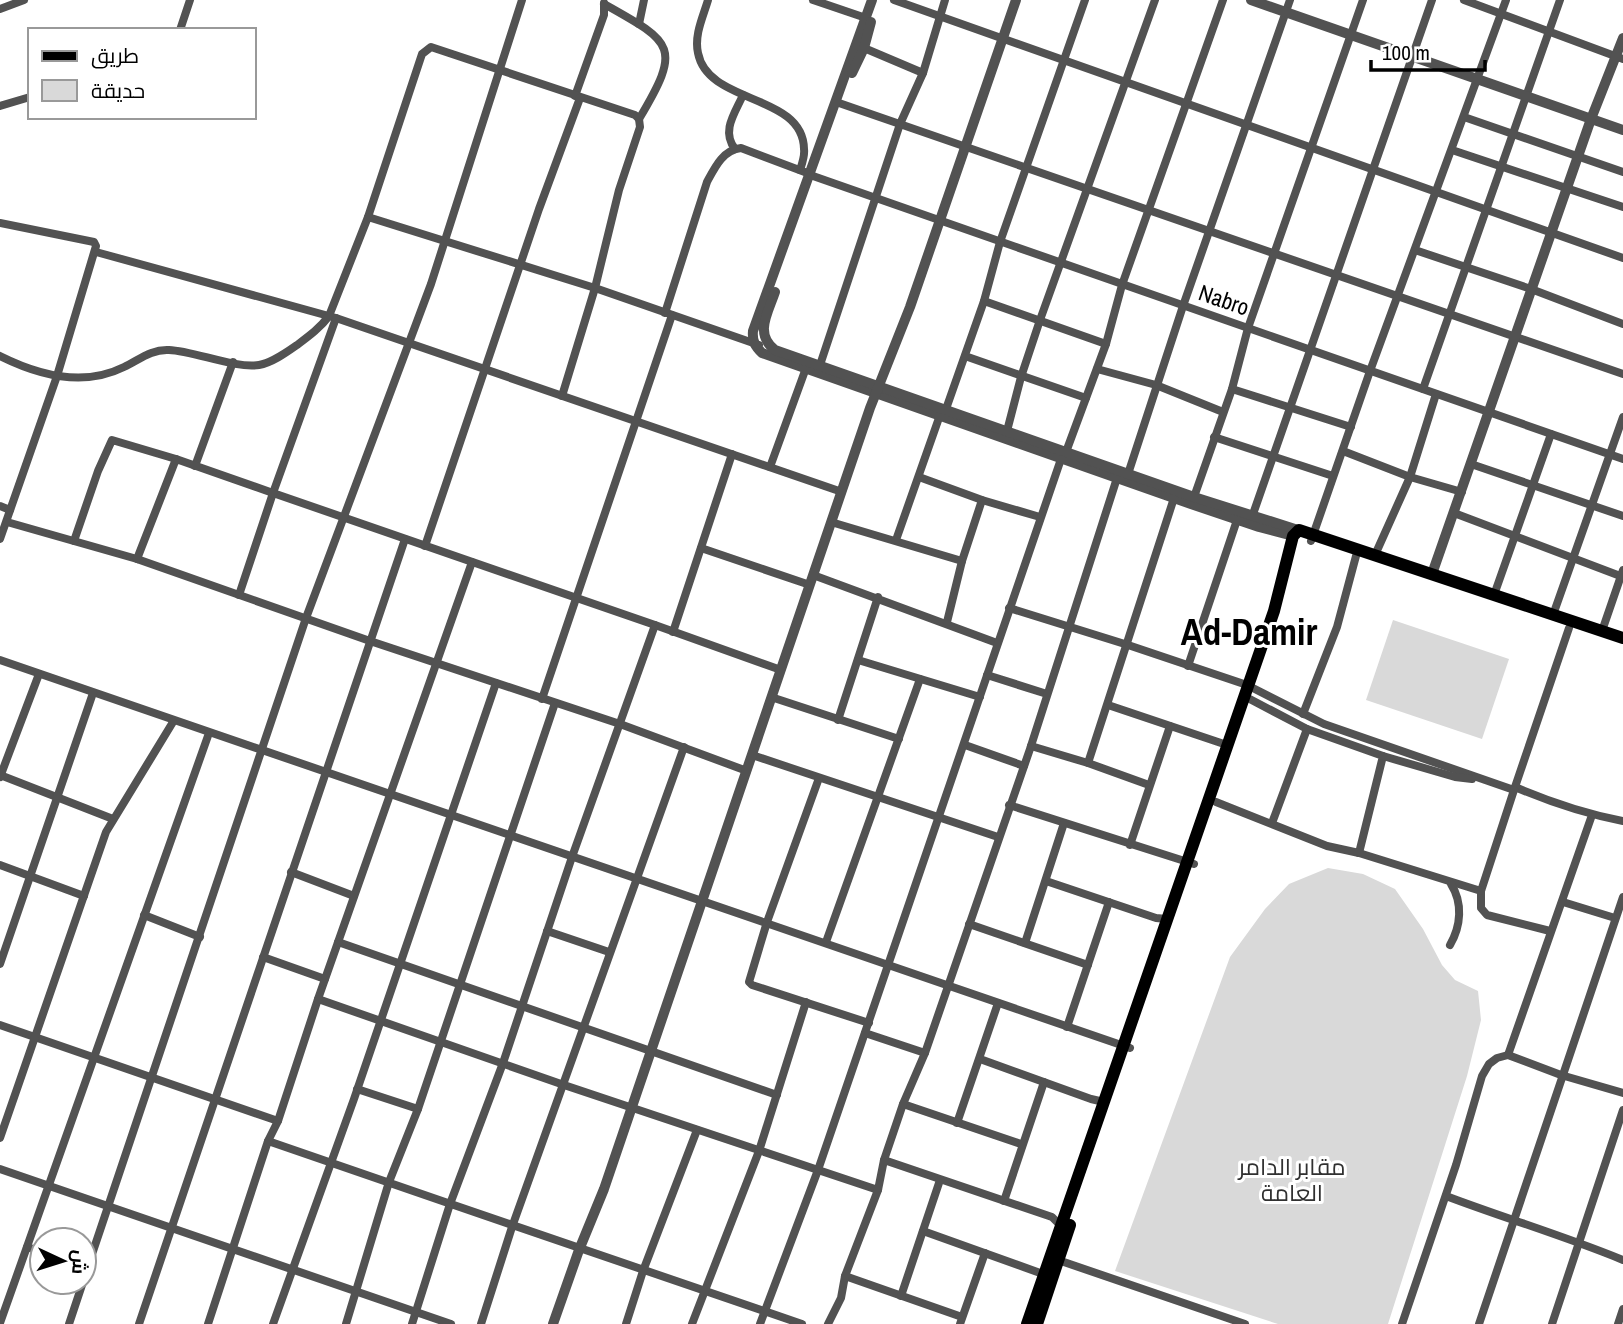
<svg xmlns="http://www.w3.org/2000/svg" width="1623" height="1324" viewBox="0 0 1623 1324" font-family="'Archivo Narrow',Cairo,sans-serif">
<rect width="100%" height="100%" fill="#fff"/>
<g fill="#d9d9d9">
<polygon points="1393,620 1509,659 1482,739 1366,700"/>
<polygon points="1328,868 1363,874 1395,889 1423,929 1442,965 1455,980 1478,991 1481,1020 1467,1076 1388,1324 1278,1324 1115,1271 1230,957 1265,909 1289,884"/>
</g>
<g fill="none" stroke-linecap="round" stroke-linejoin="round">
<g stroke="#525252" stroke-width="8">
<path d="M708,0C703,17 694,35 698,53C708,105 803,93 804,149C805,156 802,164 800,170"/>
<polyline points="813,0 866,18"/>
<polyline points="894,0 1623,258"/>
<polyline points="1464,0 1623,59"/>
<path d="M604,4C674,43 682,47 639,119"/>
<polyline points="0,9 24,0"/>
<polyline points="639,24 644,0"/>
<polyline points="180,30 190,0"/>
<polyline points="864,48 923,73"/>
<polyline points="575,96 604,15 604,3"/>
<polyline points="839,103 1623,374"/>
<polyline points="0,106 30,97"/>
<polyline points="1464,117 1623,172"/>
<path d="M735,149C721,131 735,113 743,95"/>
<polyline points="1452,150 1623,207"/>
<polyline points="813,176 1623,459"/>
<polyline points="368,217 422,54 431,47 635,115 639,119 640,127 619,190 595,288 562,396"/>
<polyline points="0,223 94,242 96,246 57,376 0,539"/>
<polyline points="1415,250 1531,289 1623,324"/>
<polyline points="96,252 336,318 842,492"/>
<polyline points="984,301 1106,344"/>
<path d="M665,313L707,182C715,167 723,150 741,148L810,174"/>
<polyline points="336,318 273,493 655,625 572,857 503,1063 450,1204 412,1324"/>
<path d="M0,356C38,375 84,387 124,367C139,360 151,349 169,350C194,351 236,369 259,365C272,363 287,352 297,345C309,336 320,328 329,316L368,217L595,288L759,345"/>
<polyline points="965,356 1086,398"/>
<polyline points="820,365 900,124 923,73 945,0"/>
<polyline points="1097,369 1156,385 1223,412"/>
<polyline points="1232,389 1351,427"/>
<polyline points="1423,389 1560,0"/>
<polyline points="946,409 984,301 1000,242 1085,0"/>
<polyline points="1007,431 1021,377 1040,320 1155,0"/>
<polyline points="1214,437 1333,476"/>
<polyline points="1343,451 1410,477 1462,492"/>
<polyline points="1066,452 1106,344 1122,285 1223,0"/>
<polyline points="1471,464 1623,516"/>
<polyline points="195,466 233,362"/>
<polyline points="770,467 806,368"/>
<polyline points="1128,474 1183,306 1290,0"/>
<polyline points="919,477 982,500 1040,517"/>
<polyline points="1194,497 1232,389 1248,328 1363,0"/>
<polyline points="0,506 10,510"/>
<polyline points="1454,513 1623,577"/>
<polyline points="1252,517 1432,0"/>
<polyline points="7,522 137,559 370,641 620,724 747,771"/>
<polyline points="831,522 962,561"/>
<polyline points="896,540 940,415"/>
<polyline points="74,541 98,471 112,440 176,459"/>
<polyline points="1311,541 1370,371 1506,0"/>
<polyline points="425,546 539,209 580,98"/>
<polyline points="701,548 810,585"/>
<polyline points="1375,555 1410,477 1436,394"/>
<polyline points="137,559 176,459 273,493 239,595"/>
<polyline points="813,575 997,643"/>
<polyline points="1494,595 1551,434"/>
<path d="M1009,608L1128,645L1247,685L1324,724L1514,790L1515,787C1550,802 1586,814 1623,821"/>
<polyline points="1553,615 1623,417"/>
<polyline points="947,622 962,561 982,500"/>
<polyline points="655,625 781,670"/>
<polyline points="1602,631 1623,570"/>
<polyline points="673,632 732,454"/>
<polyline points="0,660 1130,1048"/>
<polyline points="858,660 980,697"/>
<polyline points="1188,666 1237,520"/>
<polyline points="987,675 1047,694"/>
<polyline points="1244,696 1307,729 1383,756 1359,853"/>
<polyline points="771,697 899,739"/>
<polyline points="542,699 672,315"/>
<polyline points="1108,705 1224,744 1228,742"/>
<polyline points="1303,714 1337,627 1356,556"/>
<polyline points="838,720 878,597"/>
<polyline points="965,745 1024,766"/>
<polyline points="1031,746 1088,763"/>
<polyline points="752,755 998,837"/>
<polyline points="1383,756 1455,777 1472,779"/>
<polyline points="0,775 113,819"/>
<polyline points="0,777 39,674"/>
<polyline points="819,778 767,922 749,982 752,985 869,1023"/>
<polyline points="1149,785 1088,763 1174,498"/>
<polyline points="1515,787 1569,628"/>
<polyline points="1514,790 1481,891 1481,908 1487,915 1550,931"/>
<polyline points="1216,802 1327,846 1359,853 1481,891"/>
<polyline points="1009,805 1194,864"/>
<polyline points="1272,823 1307,729"/>
<polyline points="1130,845 1170,726"/>
<polyline points="0,865 84,896"/>
<polyline points="291,872 354,896"/>
<polyline points="1046,881 1156,918 1167,919"/>
<polyline points="1563,902 1615,918"/>
<polyline points="144,915 200,937"/>
<polyline points="969,924 1088,965"/>
<polyline points="547,931 609,952"/>
<polyline points="338,942 777,1095"/>
<polyline points="826,942 920,679"/>
<polyline points="1025,943 1064,823"/>
<path d="M1450,945C1461,926 1463,903 1451,884"/>
<polyline points="263,957 325,979"/>
<polyline points="0,964 93,693"/>
<polyline points="318,999 564,1085 878,1190"/>
<polyline points="0,1025 278,1121"/>
<polyline points="1067,1027 1109,902"/>
<polyline points="865,1033 925,1053"/>
<polyline points="1508,1055 1592,815"/>
<polyline points="980,1059 1091,1099 1104,1102"/>
<polyline points="357,1089 418,1109"/>
<polyline points="903,1104 1021,1144"/>
<polyline points="957,1123 998,1003"/>
<polyline points="0,1138 106,832 173,722"/>
<path d="M268,1141C446,1202 623,1264 802,1324"/>
<polyline points="884,1160 1052,1217 1063,1228"/>
<polyline points="0,1169 451,1324"/>
<path d="M1446,1196C1504,1218 1565,1236 1623,1260"/>
<polyline points="1004,1201 1044,1082"/>
<polyline points="923,1231 1043,1274"/>
<polyline points="27,1247 42,1252"/>
<polyline points="1058,1260 1245,1324"/>
<polyline points="845,1276 962,1317"/>
<polyline points="84,1278 306,618 431,284 522,0"/>
<polyline points="901,1296 940,1180"/>
<polyline points="0,1323 209,733"/>
<polyline points="69,1324 83,1282"/>
<polyline points="139,1324 405,539"/>
<polyline points="208,1324 268,1141 278,1121 318,999 472,562"/>
<polyline points="273,1324 354,1099 496,683"/>
<polyline points="346,1324 389,1182 418,1109 555,703"/>
<polyline points="481,1324 512,1227 684,747"/>
<polyline points="626,1324 643,1271 697,1130"/>
<polyline points="692,1324 759,1151 806,1002"/>
<polyline points="760,1324 818,1170 1061,459"/>
<polyline points="828,1324 841,1298 845,1276 878,1190 884,1160 903,1104 925,1053 1030,749 1117,478"/>
<polyline points="960,1324 985,1253"/>
<polyline points="1402,1324 1456,1165 1482,1076 1489,1064 1497,1058 1508,1055 1561,1075 1623,1093"/>
<polyline points="1479,1324 1623,897"/>
<polyline points="1552,1324 1623,1110"/>
<polyline points="1618,1324 1623,1309"/>
</g>
<g stroke="#525252" stroke-width="10">
<path d="M872,0L753,331C752,341 755,346 762,353L1191,504L1259,527L1293,536"/>
<polyline points="1251,0 1623,130"/>
<polyline points="852,73 864,48 871,22"/>
<path d="M775,292C768,313 754,334 775,350L1194,497L1298,530"/>
<polyline points="1432,574 1591,119 1623,38"/>
<polyline points="553,1324 579,1250 604,1189 870,408 910,307 1016,0"/>
</g>
<g stroke="#000" stroke-width="12">
<polyline points="1027,1324 1274,611 1293,536 1299,530 1623,638"/>
<polyline points="1037,1324 1070,1225"/>
</g>
</g>
<g text-anchor="middle" stroke-width="6" stroke-linejoin="round" paint-order="stroke">
<g font-size="23" fill="#000" stroke="#fff">
<text transform="translate(1224 300) rotate(19)" y="8">Nabro</text>
</g>
<g font-size="23" fill="#303030" stroke="#fff">
<text x="1292" y="1175">مقابر الدامر<tspan x="1292" dy="26">العامة</tspan></text>
</g>
<g font-size="37" font-weight="bold" fill="#000" stroke="#fff">
<text x="1249" y="645">Ad-Damir</text>
</g>
</g>
<rect x="28" y="28" width="228" height="91" fill="#ffffff" stroke="#999999" stroke-width="2"/>
<rect x="42" y="51" width="35" height="10" fill="#000000" stroke="#999999" stroke-width="2"/>
<text x="91" y="63" font-size="21" fill="#000000">طريق</text>
<rect x="42" y="80" width="35" height="21" fill="#d9d9d9" stroke="#999999" stroke-width="2"/>
<text x="91" y="98" font-size="21" fill="#000000">حديقة</text>
<g transform="translate(63 1261) rotate(94)"><circle r="33" fill="#ffffff" stroke="#999999" stroke-width="2"/>
<path d="M0-5L12 26L0 18L-12 26Z" fill="#000000"/>
<text y="-10" font-size="19" font-weight="bold" text-anchor="middle" fill="#000000">ش</text>
</g>
<path d="M1371 60v10h114v-10" fill="none" stroke="#000000" stroke-width="3.5"/>
<text x="1382" y="60" font-size="21" fill="#000000" stroke="#ffffff" stroke-width="5" paint-order="stroke">100 m</text>
</svg>
